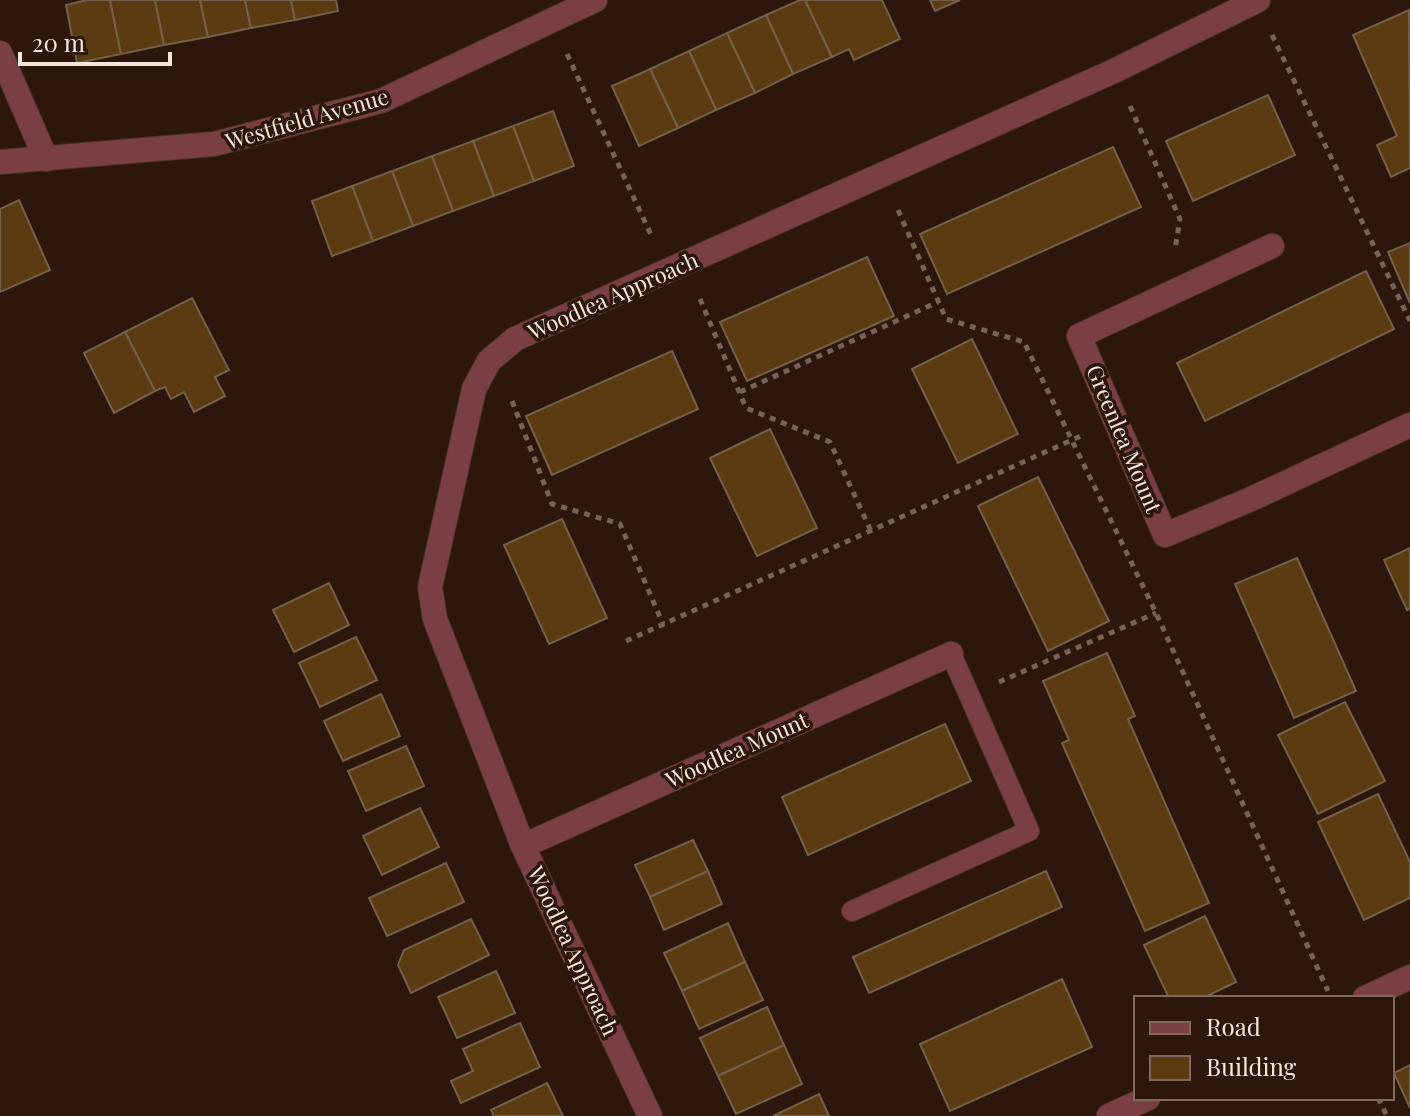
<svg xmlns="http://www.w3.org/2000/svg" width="1410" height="1116" viewBox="0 0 1410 1116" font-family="'Playfair Display',serif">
<rect width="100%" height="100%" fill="#2d160b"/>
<g fill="#5b3c12" stroke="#746049" stroke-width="2">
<polygon points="87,0 110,0 121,54 77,63 66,5"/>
<polygon points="110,0 155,0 164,45 121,54"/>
<polygon points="155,0 200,0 208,37 164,45"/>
<polygon points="200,0 245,0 251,28 208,37"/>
<polygon points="245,0 291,0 295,20 251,28"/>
<polygon points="291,0 336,0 338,11 295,20"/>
<polygon points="800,0 805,0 832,57 793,74 766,15"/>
<polygon points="805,0 882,0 900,39 854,60 849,49 832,57"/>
<polygon points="930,0 960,0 935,11"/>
<polygon points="1409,10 1410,168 1391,177 1377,145 1397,136 1353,35"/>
<polygon points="766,15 793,74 755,93 727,33"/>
<polygon points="727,33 755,93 716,110 689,51"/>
<polygon points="689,51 716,110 678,128 650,69"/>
<polygon points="650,69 678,128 639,146 612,86"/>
<polygon points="1268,95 1295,155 1193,201 1166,141"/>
<polygon points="553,111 574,166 534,181 513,126"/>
<polygon points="513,126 534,181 494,196 473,141"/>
<polygon points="473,141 494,196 453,211 432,156"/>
<polygon points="1113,147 1141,207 947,294 920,234"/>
<polygon points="432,156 453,211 413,226 392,171"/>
<polygon points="392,171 413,226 373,241 352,186"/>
<polygon points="352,186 373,241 332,256 312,201"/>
<polygon points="19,200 50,270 0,292 0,209"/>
<polygon points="1410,243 1410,303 1388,252"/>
<polygon points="867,257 894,316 747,381 720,322"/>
<polygon points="1366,271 1394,329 1205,421 1177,363"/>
<polygon points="192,298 229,370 215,377 225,396 194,412 184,392 171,399 165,387 155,391 125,332"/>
<polygon points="125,332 155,391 114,413 84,353"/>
<polygon points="972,339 1018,434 958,463 912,369"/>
<polygon points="672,351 698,409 552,475 526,416"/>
<polygon points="770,429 817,528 757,556 710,458"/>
<polygon points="1038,477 1109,621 1048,651 978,506"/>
<polygon points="562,519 607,618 549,644 504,545"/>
<polygon points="1410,548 1410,609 1407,610 1384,560"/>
<polygon points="1297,558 1356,691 1294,718 1235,584"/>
<polygon points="329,583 349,625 294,652 273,610"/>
<polygon points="356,637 377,680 320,707 299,663"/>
<polygon points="1107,653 1135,716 1128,719 1209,903 1145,931 1062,743 1069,740 1043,681"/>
<polygon points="381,694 400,736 343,761 324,721"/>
<polygon points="1345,702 1385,781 1318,814 1278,735"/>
<polygon points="945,724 971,781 808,855 782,797"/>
<polygon points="406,746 424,786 366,811 348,771"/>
<polygon points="1378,794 1410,862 1410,898 1364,920 1318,822"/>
<polygon points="420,808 439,847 382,875 363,836"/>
<polygon points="693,840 708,871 650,897 635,865"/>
<polygon points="446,863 464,902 387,936 369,898"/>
<polygon points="708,871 722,904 664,930 650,897"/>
<polygon points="1046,871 1062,907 869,993 853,957"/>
<polygon points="1205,916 1236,982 1203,998 1169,998 1144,945"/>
<polygon points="471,919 489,955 411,993 398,965 404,950"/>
<polygon points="728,923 745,962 682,991 664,953"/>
<polygon points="745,962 763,1000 699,1029 682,991"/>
<polygon points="496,971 515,1013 457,1038 438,997"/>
<polygon points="1062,979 1092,1047 950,1111 920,1044"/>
<polygon points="767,1007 784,1045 718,1076 700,1038"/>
<polygon points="520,1023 540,1067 461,1103 451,1081 473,1071 463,1049"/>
<polygon points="784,1045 802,1084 736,1114 718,1076"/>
<polygon points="1410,1065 1410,1108 1394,1073"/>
<polygon points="547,1083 563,1116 494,1116 491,1110"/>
<polygon points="819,1094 829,1116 773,1116"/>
</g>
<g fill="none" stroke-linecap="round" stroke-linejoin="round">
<defs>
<polyline id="lane" points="852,911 1029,831 951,654"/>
<g id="street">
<polyline points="0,53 46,159"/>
<polyline points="0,162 214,144 381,101 595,0"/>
<polyline points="1272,246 1079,336 1165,535 1249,500 1410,425"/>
<polyline points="523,846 951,654"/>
<polyline points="1365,998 1410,977"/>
<polyline points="650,1116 523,846 435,619 430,587 474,389 489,361 515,339 1114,71 1258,0"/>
<polyline points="1109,1116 1148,1098"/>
</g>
</defs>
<use href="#lane" stroke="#493329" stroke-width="22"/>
<use href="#street" stroke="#493329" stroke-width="26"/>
<g stroke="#776258" stroke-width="5" stroke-dasharray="6 6" stroke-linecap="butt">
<polyline points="1272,35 1410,321"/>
<polyline points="567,54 652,237"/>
<polyline points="1130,106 1180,219 1175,249"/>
<polyline points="898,210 946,319 1024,342 1156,613 1328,991"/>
<polyline points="700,299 746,408 830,442 871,531"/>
<polyline points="740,392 938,302"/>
<polyline points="512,401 552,504 620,524 663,624"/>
<polyline points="626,641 1083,435"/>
<polyline points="999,682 1156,613"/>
<polyline points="1378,1098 1387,1116"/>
</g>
<use href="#lane" stroke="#793f44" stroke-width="20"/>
<use href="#street" stroke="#793f44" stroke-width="24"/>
</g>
<g text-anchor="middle" stroke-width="7" stroke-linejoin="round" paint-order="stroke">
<g font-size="22" fill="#f7e6de" stroke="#2d160b">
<text transform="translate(307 119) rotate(-16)" y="8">Westfield Avenue</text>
<text transform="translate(613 296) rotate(-24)" y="8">Woodlea Approach</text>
<text transform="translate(1124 439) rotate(67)" y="8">Greenlea Mount</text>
<text transform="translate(737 750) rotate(-24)" y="8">Woodlea Mount</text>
<text transform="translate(573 951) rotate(65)" y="8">Woodlea Approach</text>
</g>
</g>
<rect x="1134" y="996" width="260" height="104" fill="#2d160b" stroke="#7e695f" stroke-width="2"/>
<rect x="1150" y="1022" width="40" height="12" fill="#793f44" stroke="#7e695f" stroke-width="2"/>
<text x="1206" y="1036" font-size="24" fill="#f7e6de">Road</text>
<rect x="1150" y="1056" width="40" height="24" fill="#5b3c12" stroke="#7e695f" stroke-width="2"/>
<text x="1206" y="1076" font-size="24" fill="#f7e6de">Building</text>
<path d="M20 52v12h150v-12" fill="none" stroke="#f7e6de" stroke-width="4"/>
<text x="32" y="52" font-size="24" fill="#f7e6de" stroke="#2d160b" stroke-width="6" paint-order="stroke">20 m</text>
</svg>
